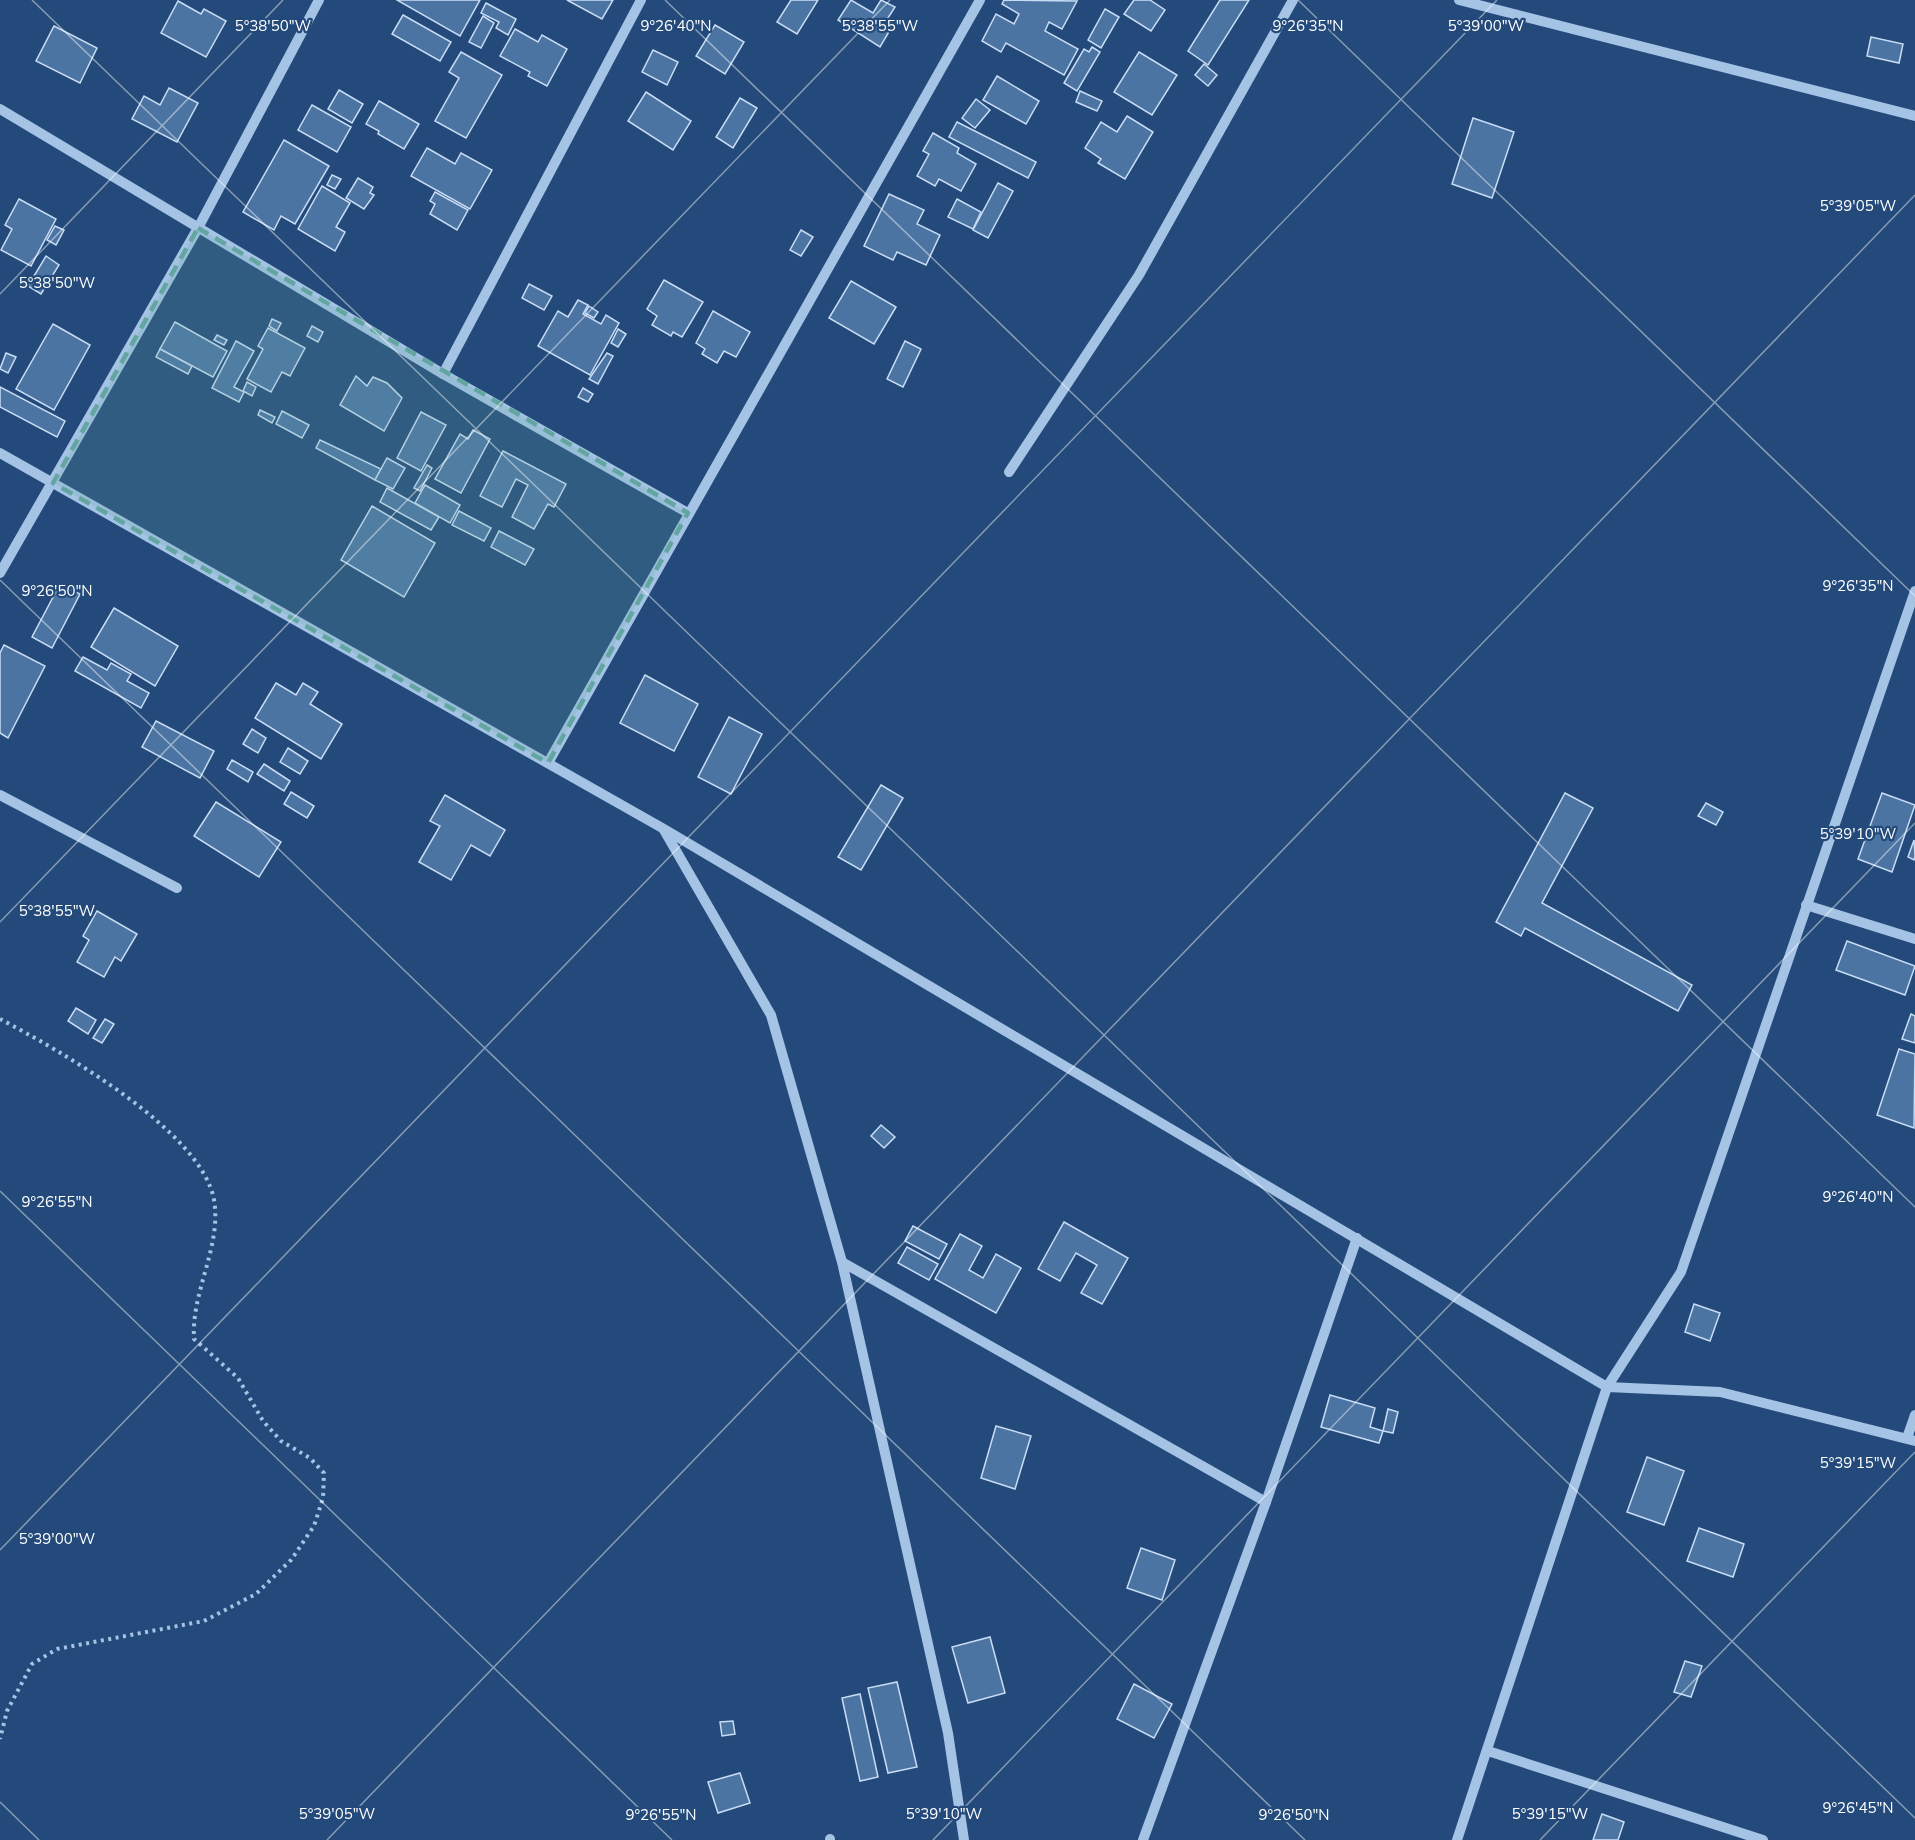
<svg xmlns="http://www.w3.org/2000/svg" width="1915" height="1840" viewBox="0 0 1915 1840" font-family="Mulish,sans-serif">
<rect width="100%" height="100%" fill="#234a7a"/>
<g fill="#4b74a3" stroke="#c8dcf4" stroke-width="1.5">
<polygon points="397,0 480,0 460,36"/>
<polygon points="567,0 613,0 602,19"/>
<polygon points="791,0 818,0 797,34 777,22"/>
<polygon points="851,0 873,13 881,0 895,7 886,21 893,25 880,47 838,20"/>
<polygon points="1004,0 1077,1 1062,29 1049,22 1045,31 1078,49 1064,75 1006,43 1001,52 982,41 996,14 1014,24 1019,14 1002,4"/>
<polygon points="1134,0 1150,0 1165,10 1151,31 1124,14"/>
<polygon points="1220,0 1249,0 1208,65 1188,51"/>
<polygon points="178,1 201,14 204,9 226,21 206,57 161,33"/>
<polygon points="486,3 516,19 508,35 496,28 499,22 481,13"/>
<polygon points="1105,9 1119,17 1101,48 1088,40"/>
<polygon points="403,15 451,42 440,61 392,34"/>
<polygon points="483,16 494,23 481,48 469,42"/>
<polygon points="715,25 744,42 725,74 696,56"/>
<polygon points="54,26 97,48 80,83 36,61"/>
<polygon points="515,29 538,42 542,35 567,49 547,86 528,76 530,72 500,56"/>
<polygon points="1871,37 1903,44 1899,63 1867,56"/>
<polygon points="1092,47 1100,52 1077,91 1064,83 1084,49 1089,52"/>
<polygon points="653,50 678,62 667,85 642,72"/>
<polygon points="461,52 502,75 466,138 435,121 459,78 449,72"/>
<polygon points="1139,52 1177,75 1152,115 1114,92"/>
<polygon points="1204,64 1217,75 1208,86 1195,75"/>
<polygon points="997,76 1039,101 1026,124 983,100"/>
<polygon points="169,88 198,103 177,142 132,119 144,96 160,105"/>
<polygon points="339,90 363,104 352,123 328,109"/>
<polygon points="1080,91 1102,101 1097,111 1076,102"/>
<polygon points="646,92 691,121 673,150 628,121"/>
<polygon points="740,98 757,108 733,148 716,137"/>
<polygon points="976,99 990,110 975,128 962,118"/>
<polygon points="379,101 419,124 404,149 378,134 379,131 366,124"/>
<polygon points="312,105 351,127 337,152 298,130"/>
<polygon points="1127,116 1153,132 1125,179 1098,163 1101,159 1085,148 1101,122 1117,132"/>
<polygon points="1473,118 1514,132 1492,198 1452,184"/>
<polygon points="957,122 1036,162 1028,178 949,137"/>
<polygon points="933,133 959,148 957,153 976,164 961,191 939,179 935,186 917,176 929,154 923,151"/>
<polygon points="284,140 329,166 295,224 281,216 274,230 243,212"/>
<polygon points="427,148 455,164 461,153 492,170 470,209 411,176"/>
<polygon points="332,175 341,179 335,189 327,185"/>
<polygon points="358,178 373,187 370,193 374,195 364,209 346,198"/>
<polygon points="998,183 1013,191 988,238 973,230"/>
<polygon points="322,186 350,203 336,227 345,232 335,251 298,229"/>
<polygon points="435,192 468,210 457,230 430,214 435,204 430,201"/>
<polygon points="889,194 924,210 917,224 940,235 926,265 897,252 893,260 864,246"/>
<polygon points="19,199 56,219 31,266 1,250 12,229 5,225"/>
<polygon points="957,199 981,212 973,229 948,217"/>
<polygon points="55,226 64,230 56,245 47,240"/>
<polygon points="801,230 813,237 801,256 790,250"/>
<polygon points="46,256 59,265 41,294 28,286"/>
<polygon points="664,280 703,302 682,337 673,332 671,336 652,325 657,316 647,309"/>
<polygon points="851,281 896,307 874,344 829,318"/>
<polygon points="529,284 552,296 544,310 522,298"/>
<polygon points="578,300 588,305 583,314 601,324 606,315 619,323 590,375 538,346 558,311 568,317"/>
<polygon points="589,306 598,312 594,318 585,313"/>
<polygon points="713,311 750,332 736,357 724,351 717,363 702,354 705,349 696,343"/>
<polygon points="272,319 281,323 277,331 269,326"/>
<polygon points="175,322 227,351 213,377 160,349"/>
<polygon points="53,324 90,345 54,410 16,389"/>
<polygon points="312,326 323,332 318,342 307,336"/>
<polygon points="268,328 305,348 290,376 282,372 271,392 247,379 263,349 258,346"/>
<polygon points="618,329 626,334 618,347 611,343"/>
<polygon points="217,335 227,340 224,345 214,340"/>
<polygon points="236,341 254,351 234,387 244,392 239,402 212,388"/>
<polygon points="905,341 921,349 903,387 887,379"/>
<polygon points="160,349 192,366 188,374 156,357"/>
<polygon points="6,353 16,357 8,373 0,369"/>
<polygon points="607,353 613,356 598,384 589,379"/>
<polygon points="356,376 367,386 373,377 387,383 402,398 384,431 340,405"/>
<polygon points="247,382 256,387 252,396 243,391"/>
<polygon points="0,387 65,421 57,437 0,407"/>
<polygon points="583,388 593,394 588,402 578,397"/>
<polygon points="260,410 275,417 272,423 258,415"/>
<polygon points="282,411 309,425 302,438 276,424"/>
<polygon points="421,412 446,425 421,471 397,458"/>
<polygon points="473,430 490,439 461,493 435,479 460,434 468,439"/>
<polygon points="320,440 381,469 375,480 316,448"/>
<polygon points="503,451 566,484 554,507 548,504 534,529 512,517 528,485 516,479 502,507 480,496"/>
<polygon points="387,458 405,468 393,489 375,480"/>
<polygon points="427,465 432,468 420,491 414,488"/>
<polygon points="425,485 460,505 450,523 415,503"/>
<polygon points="387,488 439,517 431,530 380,502"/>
<polygon points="372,506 435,543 404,597 341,560"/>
<polygon points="459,511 491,528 484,541 452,525"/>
<polygon points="499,531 534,549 525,565 491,547"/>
<polygon points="60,584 80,594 52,648 32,637"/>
<polygon points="114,608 178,646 155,686 91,647"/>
<polygon points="4,645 45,666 8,738 0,733 0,653"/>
<polygon points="83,657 107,670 111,663 131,674 127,681 149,693 141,708 75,671"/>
<polygon points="645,675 698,704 674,751 620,723"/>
<polygon points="276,683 296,695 303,683 318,692 310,704 342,724 321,759 255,718"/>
<polygon points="729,717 762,734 731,794 698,777"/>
<polygon points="156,721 214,751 200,778 142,747"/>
<polygon points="252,729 266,738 258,753 243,744"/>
<polygon points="288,748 308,761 300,774 280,762"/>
<polygon points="232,760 253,772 248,782 227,769"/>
<polygon points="264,764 290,781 284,791 257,774"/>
<polygon points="881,785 903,798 861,870 838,857"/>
<polygon points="291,792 314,806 307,818 284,804"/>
<polygon points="1565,793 1593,808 1542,903 1692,985 1678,1011 1525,928 1521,936 1496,922"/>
<polygon points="1882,793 1915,805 1892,872 1858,859"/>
<polygon points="445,795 505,830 490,856 471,845 451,880 419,862 440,826 430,821"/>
<polygon points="216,802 281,842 259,877 194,836"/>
<polygon points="1706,803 1723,812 1716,825 1698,816"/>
<polygon points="1914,840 1915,856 1914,860 1908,857"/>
<polygon points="97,911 137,934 121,961 115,957 104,977 77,962 89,940 83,936"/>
<polygon points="1847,941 1915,966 1905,995 1836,970"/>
<polygon points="76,1008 96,1020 88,1034 68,1021"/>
<polygon points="1911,1014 1915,1016 1915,1043 1902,1039"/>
<polygon points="105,1019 114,1024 102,1043 93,1038"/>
<polygon points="1899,1049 1915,1054 1914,1128 1877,1115"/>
<polygon points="881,1125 895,1137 884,1148 871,1136"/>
<polygon points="1064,1222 1128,1258 1102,1304 1081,1293 1097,1265 1076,1253 1060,1281 1038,1269"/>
<polygon points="913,1226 947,1244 939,1259 905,1241"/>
<polygon points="960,1234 982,1246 969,1270 983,1278 996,1254 1021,1268 996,1313 935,1279"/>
<polygon points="907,1247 938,1264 929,1280 898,1263"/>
<polygon points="1694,1304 1720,1313 1710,1341 1685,1332"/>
<polygon points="1330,1395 1375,1408 1370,1427 1383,1431 1379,1443 1321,1427"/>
<polygon points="1388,1409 1398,1412 1393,1433 1383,1431"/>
<polygon points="996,1426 1031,1436 1015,1489 981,1478"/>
<polygon points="1647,1457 1684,1471 1664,1525 1627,1512"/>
<polygon points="1699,1528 1744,1544 1733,1577 1687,1561"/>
<polygon points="1141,1548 1175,1560 1162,1600 1127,1588"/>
<polygon points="990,1637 1005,1693 968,1703 952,1647"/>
<polygon points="1685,1661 1702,1666 1691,1697 1674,1692"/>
<polygon points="897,1682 917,1767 888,1773 868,1688"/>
<polygon points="1134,1684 1172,1704 1154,1738 1117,1719"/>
<polygon points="860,1694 878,1777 860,1781 842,1698"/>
<polygon points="733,1721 735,1734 722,1736 720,1722"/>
<polygon points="740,1773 750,1803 718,1813 708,1782"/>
<polygon points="1602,1814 1624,1822 1618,1840 1593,1840"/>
</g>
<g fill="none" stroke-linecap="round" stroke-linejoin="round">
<path stroke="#a5c3e5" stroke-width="4" stroke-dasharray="3 4.5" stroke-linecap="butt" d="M0,1019C59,1050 202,1131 214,1200C222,1246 191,1292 194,1339L238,1378L263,1421L281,1441L310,1458L324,1473L323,1498L314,1526L291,1560L256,1594L204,1621L57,1649L32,1664L7,1711L0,1739"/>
<g stroke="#a5c3e5" stroke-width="10">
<polyline points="1459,0 1915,116"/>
<polyline points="0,109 443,374 688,513"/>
<polyline points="443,374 641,0"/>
<polyline points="0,453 664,829 1607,1387 1720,1392 1915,1441"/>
<polyline points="1009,472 1139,275 1293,0"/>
<polyline points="0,573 198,228 319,0"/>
<polyline points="548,763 980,0"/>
<polyline points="0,795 177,888"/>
<polyline points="664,830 771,1015 842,1262 948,1733 964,1840"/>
<polyline points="1806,905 1915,939"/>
<polyline points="842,1262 1266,1502"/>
<polyline points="1907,1438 1915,1415"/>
<polyline points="1488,1751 1763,1840"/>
<polyline points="830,1839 830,1840"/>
<polyline points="1143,1840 1266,1502 1357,1238"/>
<polyline points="1457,1840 1607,1387 1681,1272 1915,591"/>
</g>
</g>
<path fill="#63a6a1" fill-opacity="0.2" stroke="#63a6a1" stroke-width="4.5" stroke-dasharray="12 8" stroke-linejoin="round" d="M198,228L688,513L548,763L53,483Z"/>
<path fill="none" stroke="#fff" stroke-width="1.5" stroke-opacity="0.45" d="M32,0L1915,1818M665,0L1915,1207M1298,0L1915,596M0,294L283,0M0,580L1305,1840M0,922L890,0M0,1191L672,1840M0,1550L1497,0M0,1802L39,1840M327,1840L1915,195M933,1840L1915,823M1540,1840L1915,1452"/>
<g font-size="15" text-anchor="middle" fill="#fff" stroke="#234a7a" stroke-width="4.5" stroke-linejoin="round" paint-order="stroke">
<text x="676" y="31">9°26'40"N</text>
<text x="1308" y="31">9°26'35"N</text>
<text x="273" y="31">5°38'50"W</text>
<text x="880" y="31">5°38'55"W</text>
<text x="1486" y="31">5°39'00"W</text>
<text x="1858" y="211">5°39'05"W</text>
<text x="57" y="288">5°38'50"W</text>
<text x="1858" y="591">9°26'35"N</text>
<text x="57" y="596">9°26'50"N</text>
<text x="1858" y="839">5°39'10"W</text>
<text x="57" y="916">5°38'55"W</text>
<text x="1858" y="1202">9°26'40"N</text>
<text x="57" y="1207">9°26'55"N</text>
<text x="1858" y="1468">5°39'15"W</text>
<text x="57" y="1544">5°39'00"W</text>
<text x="1858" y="1813">9°26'45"N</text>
<text x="337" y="1819">5°39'05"W</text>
<text x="944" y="1819">5°39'10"W</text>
<text x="1550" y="1819">5°39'15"W</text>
<text x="661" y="1820">9°26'55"N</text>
<text x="1294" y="1820">9°26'50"N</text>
</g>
</svg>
